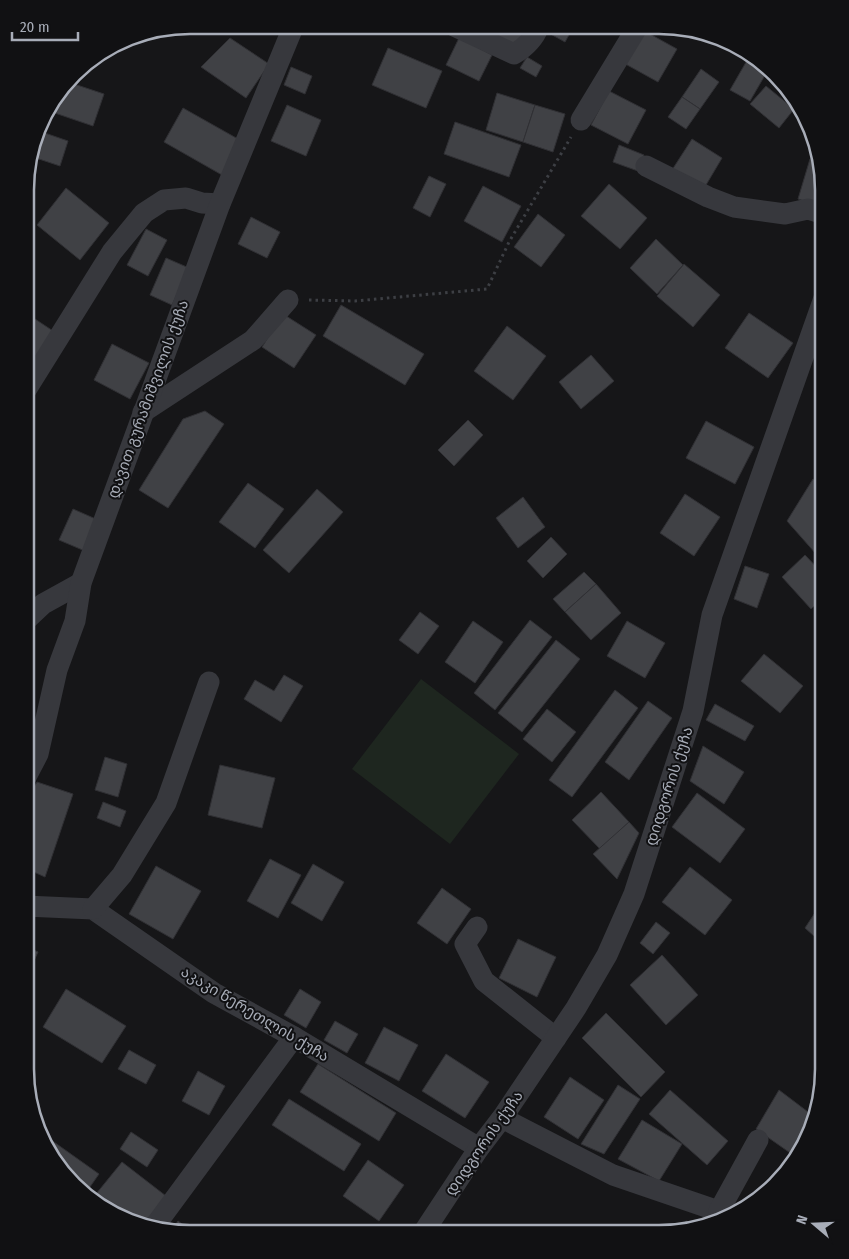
<svg xmlns="http://www.w3.org/2000/svg" width="849" height="1259" viewBox="0 0 849 1259" font-family="'Fira Sans Condensed','Noto Sans Georgian',sans-serif">
<rect width="100%" height="100%" fill="#161618"/>
<polygon fill="#1e261f" points="421,679 519,754 450,844 352,769"/>
<g fill="#404145" stroke="#303034">
<polygon points="477,26 527,26 516,46"/>
<polygon points="551,26 574,26 565,42 547,32"/>
<polygon points="639,28 677,49 658,82 620,61"/>
<polygon points="230,38 269,64 246,98 201,67"/>
<polygon points="459,38 492,55 479,81 446,65"/>
<polygon points="388,48 442,71 426,108 372,85"/>
<polygon points="527,57 542,66 536,77 520,68"/>
<polygon points="749,57 765,67 768,70 750,101 730,90"/>
<polygon points="291,67 312,76 305,94 284,85"/>
<polygon points="701,69 719,82 700,109 682,97"/>
<polygon points="68,82 104,94 93,126 46,110"/>
<polygon points="766,86 794,109 779,128 750,104"/>
<polygon points="609,91 646,110 628,144 591,125"/>
<polygon points="497,93 535,105 523,142 486,130"/>
<polygon points="682,97 700,109 686,129 668,117"/>
<polygon points="287,105 321,120 306,156 271,141"/>
<polygon points="535,105 565,114 553,152 523,142"/>
<polygon points="183,108 238,139 222,175 164,142"/>
<polygon points="455,122 521,145 509,177 444,154"/>
<polygon points="39,131 68,141 60,166 30,156"/>
<polygon points="692,139 722,158 703,190 672,170"/>
<polygon points="619,145 644,155 638,171 613,162"/>
<polygon points="810,159 818,161 824,190 824,207 798,199"/>
<polygon points="429,176 446,184 430,217 413,208"/>
<polygon points="609,184 647,218 620,249 581,216"/>
<polygon points="483,186 521,206 502,242 464,221"/>
<polygon points="66,188 109,223 80,260 37,225"/>
<polygon points="538,214 565,235 541,267 514,247"/>
<polygon points="251,217 280,232 267,258 238,244"/>
<polygon points="146,229 167,240 148,276 127,265"/>
<polygon points="656,239 683,265 657,294 630,268"/>
<polygon points="166,258 189,268 172,305 150,295"/>
<polygon points="684,264 720,295 693,327 657,296"/>
<polygon points="341,305 424,354 405,385 323,336"/>
<polygon points="26,313 56,333 26,372"/>
<polygon points="749,313 793,343 768,378 725,348"/>
<polygon points="283,314 316,335 294,368 262,347"/>
<polygon points="507,326 546,356 513,400 474,371"/>
<polygon points="112,344 149,363 130,399 94,380"/>
<polygon points="591,355 614,381 581,409 559,382"/>
<polygon points="205,411 224,424 168,508 139,490 183,419"/>
<polygon points="468,420 483,435 454,466 438,450"/>
<polygon points="706,421 754,447 735,484 686,458"/>
<polygon points="813,479 824,486 824,563 787,521"/>
<polygon points="248,483 284,509 255,548 219,522"/>
<polygon points="317,489 343,512 289,573 263,550"/>
<polygon points="685,494 720,517 694,556 660,533"/>
<polygon points="523,497 545,527 518,548 496,518"/>
<polygon points="73,509 98,520 85,551 59,540"/>
<polygon points="551,537 567,554 543,578 527,561"/>
<polygon points="805,555 824,575 824,597 811,609 782,577"/>
<polygon points="745,566 769,574 757,608 734,599"/>
<polygon points="584,572 596,584 565,612 553,599"/>
<polygon points="596,584 621,613 591,640 565,612"/>
<polygon points="420,612 439,626 418,654 399,640"/>
<polygon points="530,620 552,637 495,710 474,693"/>
<polygon points="473,621 503,642 475,683 445,662"/>
<polygon points="627,621 665,643 645,678 607,656"/>
<polygon points="556,640 580,659 522,732 498,713"/>
<polygon points="764,654 803,686 780,713 741,681"/>
<polygon points="284,675 303,686 281,722 244,699 255,680 274,691"/>
<polygon points="615,690 638,708 572,797 549,780"/>
<polygon points="648,701 672,718 629,780 605,762"/>
<polygon points="715,704 754,726 745,741 706,720"/>
<polygon points="547,709 576,732 552,762 523,739"/>
<polygon points="26,732 35,737 26,755"/>
<polygon points="703,746 744,772 724,804 690,781"/>
<polygon points="105,757 127,764 118,797 95,790"/>
<polygon points="220,765 275,778 262,828 208,815"/>
<polygon points="37,782 73,794 45,877 25,868 25,801"/>
<polygon points="601,792 629,822 600,849 572,820"/>
<polygon points="697,793 745,829 720,863 672,827"/>
<polygon points="103,802 126,811 120,827 97,818"/>
<polygon points="629,822 639,833 617,879 593,854"/>
<polygon points="270,859 301,875 278,918 247,901"/>
<polygon points="313,864 344,882 322,921 291,903"/>
<polygon points="156,866 201,891 173,939 129,914"/>
<polygon points="690,867 732,900 705,935 662,902"/>
<polygon points="442,888 471,909 447,944 417,923"/>
<polygon points="824,899 824,945 805,928"/>
<polygon points="656,922 670,933 653,954 640,943"/>
<polygon points="518,939 556,957 537,997 499,978"/>
<polygon points="25,946 38,952 27,976 25,976"/>
<polygon points="662,955 698,995 666,1025 630,985"/>
<polygon points="66,989 126,1026 102,1063 43,1027"/>
<polygon points="300,989 321,1002 306,1028 284,1015"/>
<polygon points="606,1013 665,1072 641,1097 582,1038"/>
<polygon points="335,1021 358,1034 347,1053 324,1040"/>
<polygon points="25,1025 34,1029 25,1047"/>
<polygon points="384,1027 418,1045 399,1081 365,1063"/>
<polygon points="129,1050 156,1065 146,1084 118,1069"/>
<polygon points="446,1054 489,1082 465,1118 422,1091"/>
<polygon points="318,1064 396,1113 379,1141 300,1092"/>
<polygon points="198,1071 225,1086 209,1115 182,1101"/>
<polygon points="570,1077 604,1100 578,1139 544,1117"/>
<polygon points="618,1085 640,1099 604,1154 581,1144"/>
<polygon points="670,1090 728,1141 707,1165 649,1114"/>
<polygon points="779,1090 816,1118 796,1157 756,1129"/>
<polygon points="289,1099 361,1144 344,1171 272,1125"/>
<polygon points="642,1120 682,1144 659,1181 618,1159"/>
<polygon points="37,1130 99,1174 85,1194 38,1132"/>
<polygon points="131,1132 158,1150 147,1167 120,1149"/>
<polygon points="368,1160 404,1185 379,1221 343,1196"/>
<polygon points="122,1162 166,1196 145,1223 119,1212 96,1194"/>
<polygon points="178,1221 194,1233 170,1233"/>
<polygon points="686,1221 702,1226 683,1229"/>
</g>
<g fill="none" stroke-linecap="round" stroke-linejoin="round">
<polyline stroke="#3d3f44" stroke-width="3" stroke-dasharray="2.5 4" stroke-linecap="butt" points="309,300 355,301 487,289 509,242 571,137"/>
<g stroke="#37383d" stroke-width="21">
<path d="M454,26L514,54C526,47 534,39 539,26"/>
<polyline points="581,120 638,26"/>
<polyline points="646,166 708,197 734,207 785,214 808,209 824,214"/>
<polyline points="26,390 112,252 144,213 164,200 186,198 202,203 220,204"/>
<polyline points="143,412 253,340 288,300"/>
<polyline points="26,620 43,604 81,583"/>
<polyline points="25,779 38,754 57,670 75,621 81,583 220,204 294,25"/>
<polyline points="25,906 93,909 214,993 294,1037 479,1148"/>
<polyline points="93,909 122,875 166,803 209,682"/>
<polyline points="477,927 465,944 484,981 556,1038"/>
<polyline points="502,1118 613,1175 730,1215"/>
<polyline points="719,1211 758,1140"/>
<polyline points="154,1227 294,1037"/>
<polyline points="423,1233 479,1148 502,1118 576,1008 607,955 634,894 693,711 712,615 824,298"/>
</g>
</g>
<g text-anchor="middle" stroke-width="4" stroke-linejoin="round" paint-order="stroke">
<g font-size="15" fill="#a8adb8" stroke="#111113">
<text transform="translate(148 399) rotate(-70)" y="5">დავით გურამიშვილის ქუჩა</text>
<text transform="translate(669 786) rotate(-72)" y="5">დიდგორის ქუჩა</text>
<text transform="translate(255 1014) rotate(31)" y="5">აკაკი წერეთლის ქუჩა</text>
<text transform="translate(484 1143) rotate(-55)" y="5">დიდგორის ქუჩა</text>
</g>
</g>
<path d="M0 0H849V1259H0ZM190 34H659A156 156 0 0 1 815 190V1069A156 156 0 0 1 659 1225H190A156 156 0 0 1 34 1069V190A156 156 0 0 1 190 34Z" fill="#111113" fill-rule="evenodd"/>
<path fill="none" stroke="#a8adb8" stroke-width="2.5" d="M190 34H659A156 156 0 0 1 815 190V1069A156 156 0 0 1 659 1225H190A156 156 0 0 1 34 1069V190A156 156 0 0 1 190 34Z"/>
<g transform="translate(814 1224) rotate(289)" stroke="#111113" stroke-width="4" paint-order="stroke">
<path d="M0-4L9 19L0 12L-9 19Z" fill="#a8adb8"/>
<text y="-8" font-size="14" font-weight="bold" text-anchor="middle" fill="#a8adb8">N</text>
</g>
<path d="M12 32v8h66v-8" fill="none" stroke="#a8adb8" stroke-width="2.5"/>
<text x="20" y="32" font-size="15" fill="#a8adb8" stroke="#111113" stroke-width="4" paint-order="stroke">20 m</text>
</svg>
